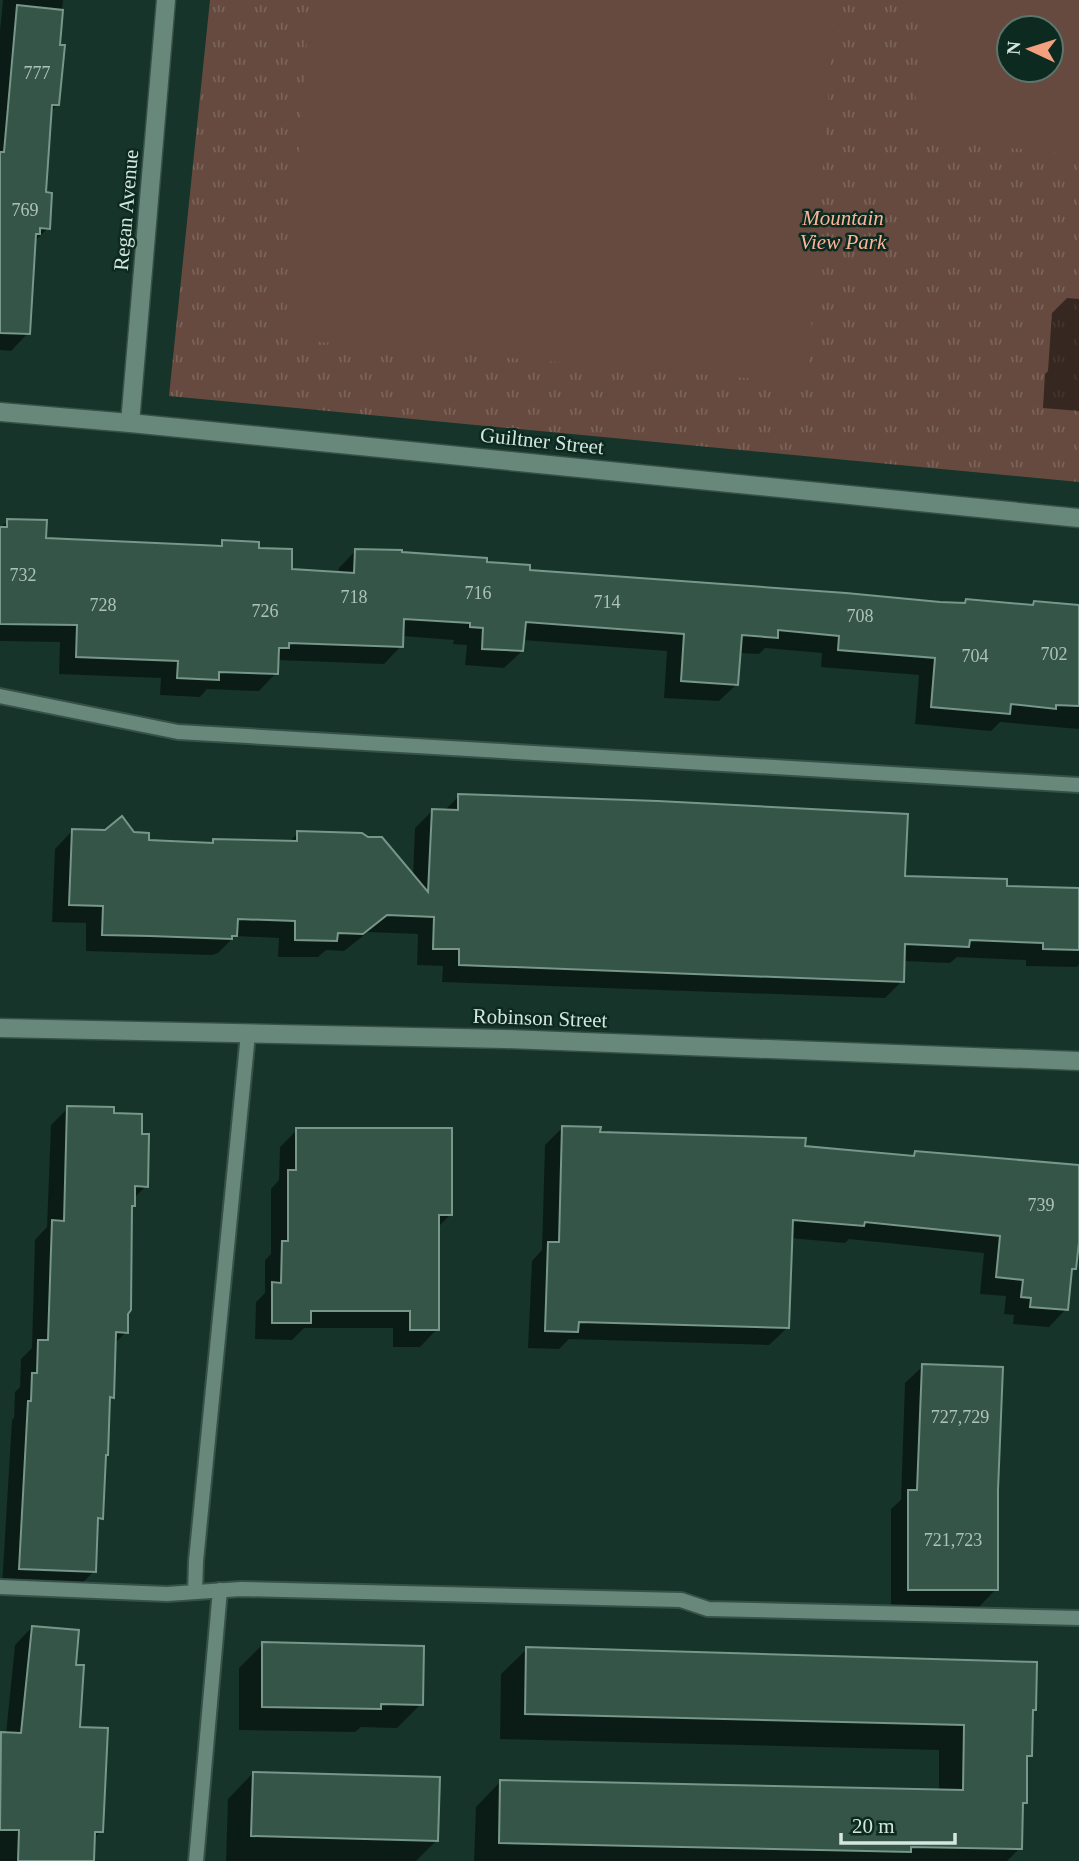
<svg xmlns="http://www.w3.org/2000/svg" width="1079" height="1861" viewBox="0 0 1079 1861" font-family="Georgia,serif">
<defs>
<pattern id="grass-tufts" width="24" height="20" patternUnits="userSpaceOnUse" patternTransform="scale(1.75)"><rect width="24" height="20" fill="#664a3f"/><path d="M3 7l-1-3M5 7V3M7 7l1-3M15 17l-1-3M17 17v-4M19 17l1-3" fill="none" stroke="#7b645a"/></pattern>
</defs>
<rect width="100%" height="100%" fill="#16342a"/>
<path fill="url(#grass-tufts)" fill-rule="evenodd" d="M210,0H1079V482L169,396ZM1009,28H1051V70H1009Z"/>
<g fill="#664a3f" fill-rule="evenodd">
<polygon points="310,0 818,0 834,18 807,383 285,339"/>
<path d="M929,0H1010L1079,5V154L929,141L922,137L914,123L922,13L924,5ZM1009,28H1051V70H1009Z"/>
</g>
<g fill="#0007">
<polygon points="3,0 63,0 58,47 58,104 50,112 44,194 48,228 33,243 28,333 11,351 0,350 0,31"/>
<polygon points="1067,298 1079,299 1079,411 1043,408 1045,374 1048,371 1052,313"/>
<polygon points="8,521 45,539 217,547 223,542 258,550 290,570 338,574 339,568 356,550 485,564 528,572 963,605 967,601 1031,607 1034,603 1079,607 1079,729 1000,722 991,731 915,724 919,675 821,667 822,653 765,648 759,654 739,653 737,684 719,701 664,698 667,651 523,640 522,651 504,668 465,665 467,645 453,644 454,640 402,636 401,646 384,664 277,660 276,673 259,691 207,689 200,697 160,695 161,678 59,674 60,642 0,641 0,528"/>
<polygon points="459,796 903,878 1005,887 1079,890 1079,964 1077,967 1026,966 1026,960 957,957 950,963 903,961 902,981 885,998 442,982 443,966 417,965 418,934 368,932 344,951 326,950 318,957 278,957 279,938 235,936 218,953 212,955 86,951 86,923 52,922 55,849 72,831 133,834 147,841 210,844 214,841 289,842 298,833 413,877 415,828 432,811 444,811"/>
<polygon points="68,1108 146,1186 134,1198 134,1206 130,1209 126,1332 114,1344 112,1397 108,1401 101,1518 96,1523 94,1571 77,1589 2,1586 12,1420 14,1418 15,1392 20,1387 21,1359 32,1348 35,1240 47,1227 51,1125"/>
<polygon points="563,1127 598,1134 804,1147 911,1158 915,1153 1079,1167 1079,1203 1073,1268 1070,1272 1066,1309 1049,1327 1013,1324 1014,1315 1004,1314 1006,1296 980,1294 984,1253 849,1239 845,1243 790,1238 787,1328 769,1345 569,1339 559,1349 528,1348 532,1261 542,1250 545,1145"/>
<polygon points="297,1130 451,1214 437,1228 437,1329 420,1347 393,1347 393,1328 304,1328 292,1340 255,1339 256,1302 265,1293 265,1260 271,1254 271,1189 279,1180 280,1147"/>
<polygon points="923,1366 996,1490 996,1589 979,1607 891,1607 891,1509 901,1500 905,1383"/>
<polygon points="32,1627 74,1666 78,1729 101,1831 93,1840 92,1861 0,1861 0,1736 6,1734 15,1645"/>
<polygon points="263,1644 421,1704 397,1728 361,1727 355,1732 239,1730 239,1668"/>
<polygon points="527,1649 1035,1663 1030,1755 1026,1760 1025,1802 1021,1806 1020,1848 1007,1861 474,1861 476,1807 501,1781 939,1791 939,1750 500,1739 501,1674"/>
<polygon points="253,1773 436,1841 416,1861 226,1861 228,1799"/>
</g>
<g fill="#365549" stroke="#76978a" stroke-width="2">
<polygon points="17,5 63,10 60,45 65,45 59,105 52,105 46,192 52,193 50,229 40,228 40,234 36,234 30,334 0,333 0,152 4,152"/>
<polygon points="7,519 47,520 46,538 222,546 222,540 259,542 259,548 292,549 292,569 354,573 355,549 402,550 402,552 487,558 487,562 530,565 530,570 846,593 940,602 965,603 966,599 1033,605 1034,601 1079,605 1079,706 1056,705 1056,709 1011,704 1010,714 931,707 935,658 838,650 839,636 778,630 778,638 742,635 738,685 681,681 684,634 526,622 523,651 482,649 483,628 470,627 470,623 404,619 403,647 289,643 289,648 279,648 278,674 219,672 219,680 177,678 178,661 76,657 77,625 0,624 0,527 7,527"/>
<polygon points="458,794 658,801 908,814 905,876 1007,879 1007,886 1079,888 1079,950 1043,949 1043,943 970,940 969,947 905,944 904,982 459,965 459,949 433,949 434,917 387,915 363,934 338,933 337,941 295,940 295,921 238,919 237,936 232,936 232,939 150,936 102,935 103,906 69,905 72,829 105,830 122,816 134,832 149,833 149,840 213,843 213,839 297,841 297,831 362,833 368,837 382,837 428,892 432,809 458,810"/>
<polygon points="67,1106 114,1107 114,1113 142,1114 142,1134 149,1134 148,1187 135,1186 135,1206 132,1206 131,1310 128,1314 128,1333 116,1332 114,1398 110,1397 108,1455 106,1455 103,1519 98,1518 96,1572 19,1569 28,1401 31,1401 32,1373 37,1373 38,1340 48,1340 52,1220 64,1221"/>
<polygon points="562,1126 601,1127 600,1132 806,1138 805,1146 914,1156 915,1151 1079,1165 1079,1242 1076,1269 1072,1269 1068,1310 1030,1307 1031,1298 1021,1297 1023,1280 996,1277 1000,1236 865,1222 864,1226 793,1220 789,1328 579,1322 578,1332 545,1331 548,1242 559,1242"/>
<polygon points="296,1128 452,1128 452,1215 439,1215 439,1330 410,1330 410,1311 311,1311 311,1323 272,1323 272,1282 281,1283 282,1241 288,1241 288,1170 296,1170"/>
<polygon points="922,1364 1003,1367 998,1490 998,1590 908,1590 908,1490 917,1490"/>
<polygon points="32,1626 79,1630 76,1665 84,1665 80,1727 108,1728 103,1832 95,1832 94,1861 18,1861 19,1830 0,1830 1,1732 21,1733"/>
<polygon points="262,1642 424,1646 423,1705 381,1704 381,1709 262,1707"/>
<polygon points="526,1647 1037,1662 1036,1710 1033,1710 1032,1756 1027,1756 1027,1803 1023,1803 1022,1849 911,1847 911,1852 499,1843 500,1780 963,1790 964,1725 525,1714"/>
<polygon points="253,1772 440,1777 438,1841 251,1836"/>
</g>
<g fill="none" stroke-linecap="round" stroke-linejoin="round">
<defs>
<g id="service">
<polyline points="0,696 178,732 1079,785"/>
<polyline points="0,1587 167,1594 241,1589 681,1600 708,1609 1079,1618"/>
<polyline points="195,1592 196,1561 248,1034"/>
<polyline points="196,1861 220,1590"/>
</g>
<g id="minor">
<polyline points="0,412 130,423 1079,518"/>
<polyline points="130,423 166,0"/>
</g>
<polyline id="tertiary" points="0,1028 505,1039 1079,1061"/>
</defs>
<use href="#service" stroke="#375148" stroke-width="18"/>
<use href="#minor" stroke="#375148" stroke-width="21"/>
<use href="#tertiary" stroke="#375148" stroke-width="21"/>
<use href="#service" stroke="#68887c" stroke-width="14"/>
<use href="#minor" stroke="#68887c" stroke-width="18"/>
<use href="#tertiary" stroke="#68887c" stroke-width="18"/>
</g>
<g text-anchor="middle" stroke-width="5" stroke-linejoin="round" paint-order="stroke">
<g font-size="18" fill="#adc2ba">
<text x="37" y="79">777</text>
<text x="25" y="216">769</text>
<text x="23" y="581">732</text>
<text x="478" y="599">716</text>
<text x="354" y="603">718</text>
<text x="607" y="608">714</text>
<text x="103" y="611">728</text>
<text x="265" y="617">726</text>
<text x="860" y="622">708</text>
<text x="1054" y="660">702</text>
<text x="975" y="662">704</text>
<text x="1041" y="1211">739</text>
<text x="960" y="1423">727,729</text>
<text x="953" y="1546">721,723</text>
</g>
<g font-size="21" fill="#d5e6df" stroke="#0c2a20">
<text transform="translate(126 210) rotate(-85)" y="7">Regan Avenue</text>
<text transform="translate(542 441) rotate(6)" y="7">Guiltner Street</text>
<text transform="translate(540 1018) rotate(2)" y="7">Robinson Street</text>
</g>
<g font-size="21" font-style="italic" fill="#fcb598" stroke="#0c2a20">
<text x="843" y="225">Mountain<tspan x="843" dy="24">View Park</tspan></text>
</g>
</g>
<g transform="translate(1030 49) rotate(274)"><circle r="33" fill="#0c2a20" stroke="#5c756c" stroke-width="2"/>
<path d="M0-5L12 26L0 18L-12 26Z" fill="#f2a07f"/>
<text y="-10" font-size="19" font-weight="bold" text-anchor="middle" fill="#d5e6df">N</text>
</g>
<path d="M841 1833v10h114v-10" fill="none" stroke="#d5e6df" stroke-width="3.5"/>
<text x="852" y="1833" font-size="21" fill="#d5e6df" stroke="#0c2a20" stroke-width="5" paint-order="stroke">20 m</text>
</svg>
